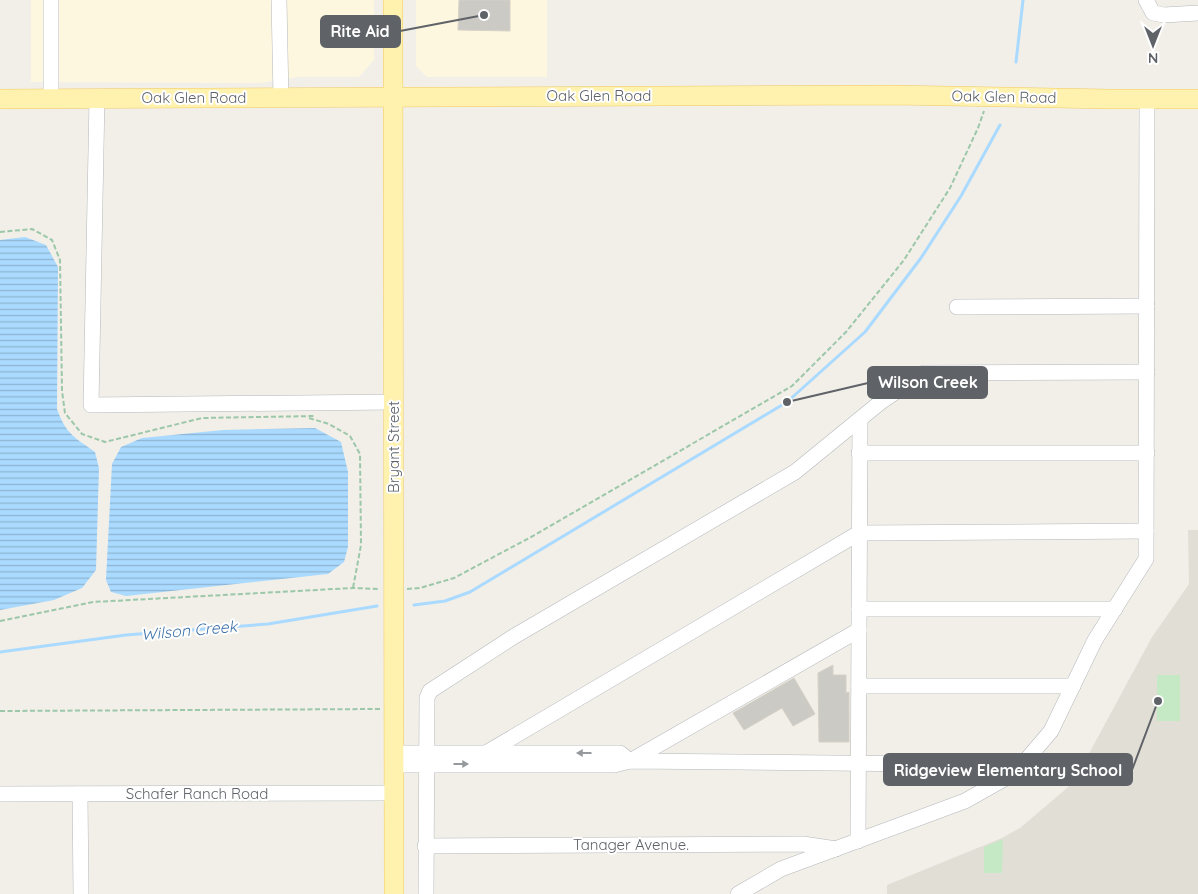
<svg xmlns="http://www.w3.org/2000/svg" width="1198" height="894" viewBox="0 0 1198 894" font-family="Quicksand,sans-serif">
<defs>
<pattern id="water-rules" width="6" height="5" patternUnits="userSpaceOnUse" patternTransform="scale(1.25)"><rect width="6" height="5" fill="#aadaff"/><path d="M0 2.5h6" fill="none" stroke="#8eb4d2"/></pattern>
</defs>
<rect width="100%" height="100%" fill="#f1efe8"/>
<g fill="#fef7e0">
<polygon points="31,0 374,0 374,60 359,77 298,77 260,83 31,82"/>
<polygon points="416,0 547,0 547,77 427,77 416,66"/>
</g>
<polygon fill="#e1ded6" points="1188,530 1198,530 1198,894 887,894 887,885 1002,838 1020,828 1073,783 1152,637 1189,584"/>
<g fill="#c5e8c5">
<rect x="1157" y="675" width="23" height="46"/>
<polygon points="1003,839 1002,873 984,873 984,847"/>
</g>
<g fill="url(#water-rules)">
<path d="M25,237L46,245L58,267L57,409C66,434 74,437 95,452L99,468L96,570L82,588L54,600L0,610V240Z"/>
<polygon points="315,428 341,442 348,472 348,547 344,562 328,574 126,596 111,592 106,580 112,464 121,447 142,438 223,430"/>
</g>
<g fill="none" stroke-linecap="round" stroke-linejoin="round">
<g stroke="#aadaff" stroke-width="3">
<polyline points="1016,62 1023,0"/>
<polyline points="414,605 445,601 470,592 787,402 865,332 921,258 961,196 1000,125"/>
<polyline points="0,652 126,635 268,624 377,606"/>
</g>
</g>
<g fill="#cccac5" stroke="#d6d1c6">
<polygon points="459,0 510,0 510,31 458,30"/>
<polygon points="833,665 833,675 846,675 846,693 849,692 849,742 819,742 818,673"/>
<polygon points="794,678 815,714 793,726 782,708 744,730 733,713"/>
</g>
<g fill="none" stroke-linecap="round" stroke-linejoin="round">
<defs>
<g id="minor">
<polyline points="51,0 51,98"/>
<polyline points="279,0 281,98"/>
<polyline points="1146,0 1153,13 1164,15 1198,13"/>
<polyline points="97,98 91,405 394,402"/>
<polyline points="957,307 1147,306"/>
<polyline points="859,453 1147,453"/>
<polyline points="859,609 1115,609"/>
<polyline points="859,686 1073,686"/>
<polyline points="394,753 620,753 630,761"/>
<polyline points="632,760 859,630"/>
<polyline points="486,764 486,753 859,533 1146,531"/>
<polyline points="394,765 614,765 630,761 1022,765 1051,731 1095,640 1146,559 1147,99"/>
<polyline points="0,794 394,793"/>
<polyline points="80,794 81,894"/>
<polyline points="858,841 860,420"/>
<polyline points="425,846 803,844 836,849"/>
<polyline points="426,894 427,698 430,691 513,637 795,472 882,401 924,373 1147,372"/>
<polyline points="738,894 781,869 965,801 1004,779 1022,765"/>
</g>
<g id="major">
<polyline points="393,0 394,894"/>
<polyline points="0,99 893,95 1109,99 1198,99"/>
</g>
</defs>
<use href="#minor" stroke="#b5b8bc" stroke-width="16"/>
<use href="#major" stroke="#f2c960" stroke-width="20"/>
<g stroke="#9cc7a9" stroke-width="2" stroke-dasharray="5 2.5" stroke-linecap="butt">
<polyline points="0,232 32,229 52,240 60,260 62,391 65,413 82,434 105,442 202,418 315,416"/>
<polyline points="309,418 329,424 350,436 360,454 361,545 353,588"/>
<polyline points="407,589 420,588 454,578 533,536 792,386 846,332 904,260 950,188 978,128 984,111"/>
<polyline points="0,621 93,602 353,588 380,589"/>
<polyline points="0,711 380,709"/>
</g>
<use href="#minor" stroke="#fff" stroke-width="15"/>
<use href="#major" stroke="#fff2af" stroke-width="19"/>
</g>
<defs><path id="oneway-solid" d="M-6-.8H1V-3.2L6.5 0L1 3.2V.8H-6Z" transform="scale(1.25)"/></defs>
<g fill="#979a9d">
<use href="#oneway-solid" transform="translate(584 753) rotate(-180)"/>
<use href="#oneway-solid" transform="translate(461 764)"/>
</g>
<g text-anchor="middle" stroke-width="4" stroke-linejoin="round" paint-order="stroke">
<g font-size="15" fill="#5f6368" stroke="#fff">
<text x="599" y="101">Oak Glen Road</text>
<text transform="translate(1004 97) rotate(1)" y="5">Oak Glen Road</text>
<text x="194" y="103">Oak Glen Road</text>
<text transform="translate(394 447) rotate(-90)" y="5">Bryant Street</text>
<text x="197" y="799">Schafer Ranch Road</text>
<text x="631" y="850">Tanager Avenue.</text>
</g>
<g font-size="16" font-style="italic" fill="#4174aa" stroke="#fff">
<text transform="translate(189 630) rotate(-5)" y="6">Wilson Creek</text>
</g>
</g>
<path fill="none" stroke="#5f6368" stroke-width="2" d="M484 15L400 31M787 402L868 383M1158 701L1132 770"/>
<g fill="#5f6368" stroke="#fff" stroke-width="2">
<circle cx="484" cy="15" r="5"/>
<circle cx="787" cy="402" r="5"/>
<circle cx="1158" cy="701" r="5"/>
</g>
<g fill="#5f6368" stroke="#5f6368" stroke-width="2">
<rect x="321" y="16" width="79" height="31" rx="5"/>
<rect x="868" y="367" width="119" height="31" rx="5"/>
<rect x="884" y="754" width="248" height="31" rx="5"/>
</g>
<g font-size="16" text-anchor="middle" font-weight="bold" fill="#fff">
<text x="360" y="37">Rite Aid</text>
<text x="928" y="388">Wilson Creek</text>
<text x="1008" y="776">Ridgeview Elementary School</text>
</g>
<g transform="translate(1153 45) rotate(180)" stroke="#ffffff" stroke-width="4" paint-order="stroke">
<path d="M0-4L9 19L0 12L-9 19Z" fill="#5f6368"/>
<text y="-8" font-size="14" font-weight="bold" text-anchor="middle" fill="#5f6368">N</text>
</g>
</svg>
